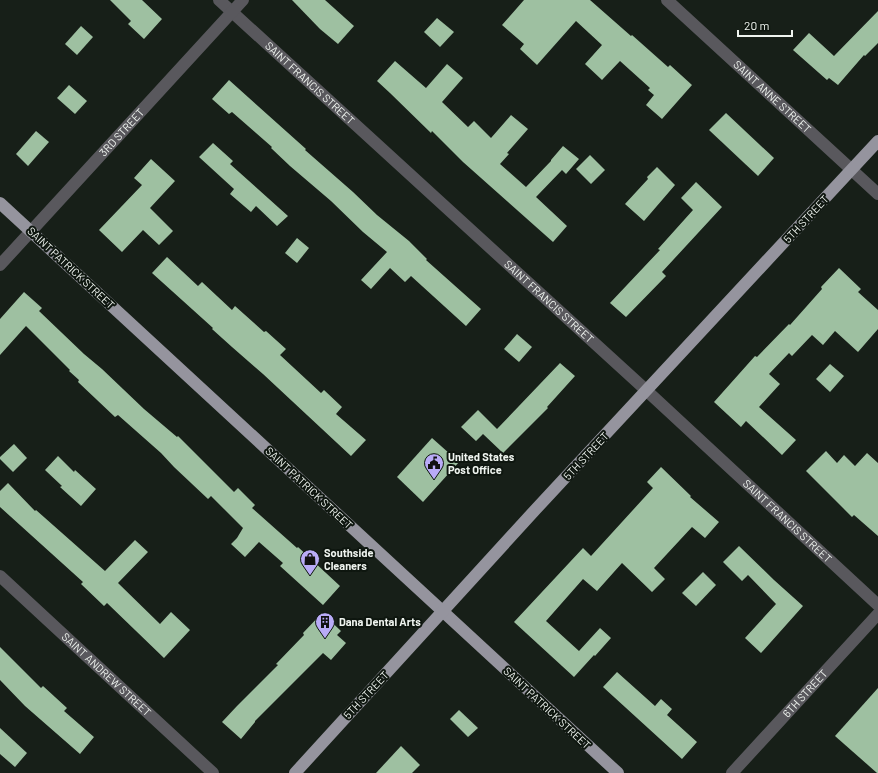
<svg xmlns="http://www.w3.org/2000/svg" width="878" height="773" viewBox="0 0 878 773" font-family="Barlow,sans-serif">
<rect width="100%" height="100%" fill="#171f18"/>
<g fill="#9ec0a1">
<polygon points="110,0 142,0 162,19 144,39 128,24 131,21"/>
<polygon points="292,0 325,0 354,26 338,44 320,29"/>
<polygon points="524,0 590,0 631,36 632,35 668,67 670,65 692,85 662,119 646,105 654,95 648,90 650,88 620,61 602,80 585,64 602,45 576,21 537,65 520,49 524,44 502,25"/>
<polygon points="878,11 878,43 865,56 864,55 838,85 829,78 827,80 793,50 809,33 834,56"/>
<polygon points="437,18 454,32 440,47 424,32"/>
<polygon points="81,26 93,37 77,55 65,44"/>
<polygon points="395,61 426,88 447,64 463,78 442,102 468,127 474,121 491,138 511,115 528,129 507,153 509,154 500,164 526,187 551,161 551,160 563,146 579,159 566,174 562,170 536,197 567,226 553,242 463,162 432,131 431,133 390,93 377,81"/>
<polygon points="229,80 306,149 305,150 353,192 377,215 409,241 427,259 426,260 481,309 466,326 411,276 405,282 390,268 371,289 361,280 387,252 363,232 331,201 290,166 271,148 272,147 232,112 229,114 212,99"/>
<polygon points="69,85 87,101 75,114 57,98"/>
<polygon points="726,113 774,158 758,176 709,130"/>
<polygon points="36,131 49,142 28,166 16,154"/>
<polygon points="213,143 233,161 230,164 288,216 277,226 256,206 251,212 230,194 234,189 199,157"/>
<polygon points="590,155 605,170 591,184 576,169"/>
<polygon points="151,159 175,181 150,208 173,231 159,245 143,230 122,252 99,230 142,185 134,178"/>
<polygon points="657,167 675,185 644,221 625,204 648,179 647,177"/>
<polygon points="696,182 722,207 662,272 666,276 626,317 610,303 660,250 658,249 693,210 681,198"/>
<polygon points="297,238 309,248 297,263 285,253"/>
<polygon points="167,257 198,286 202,282 232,310 235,306 264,332 266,331 286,349 280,355 321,393 324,390 342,407 336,414 366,440 351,456 263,374 232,347 212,329 213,328 152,273"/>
<polygon points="839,268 861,289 858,292 878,310 878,329 858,352 835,331 823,345 812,335 792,356 789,353 769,374 780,384 759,407 796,440 782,455 746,421 741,427 714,402 755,356 757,357 789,324 790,325 822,289 821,287"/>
<polygon points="24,292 42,308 39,311 84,354 102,369 144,409 177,437 178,436 234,492 238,488 255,505 252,508 297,548 298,547 340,586 323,605 280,566 283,563 259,542 245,557 231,544 237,538 243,528 211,496 208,499 174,467 161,453 118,415 115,417 78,382 79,380 69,371 70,370 26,326 0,355 0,319"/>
<polygon points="517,334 532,347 519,362 504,349"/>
<polygon points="560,363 575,376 547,407 548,408 503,453 483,434 476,441 461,427 478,410 497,429"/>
<polygon points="830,364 844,376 830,392 816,379"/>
<polygon points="432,438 459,462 423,502 397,477"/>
<polygon points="14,444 27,458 13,472 0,459 0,457"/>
<polygon points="826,451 837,463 844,455 855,466 867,453 878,463 878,536 854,515 852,517 806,471"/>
<polygon points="58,456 74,472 75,470 96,489 81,506 60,487 62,486 45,470"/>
<polygon points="661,467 691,496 690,497 719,522 705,538 692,527 654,568 665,579 652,592 622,563 597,591 583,579 546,621 579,651 600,628 611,638 595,656 594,655 574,677 514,622 583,548 591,556 653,488 647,482"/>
<polygon points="8,483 35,511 36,510 105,571 135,540 148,552 118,583 160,624 171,612 190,630 164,658 107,603 104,606 81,584 83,582 0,507 0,491"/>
<polygon points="739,546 774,580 803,606 761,653 745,638 776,604 748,575 742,581 723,562"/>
<polygon points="703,572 716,585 696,606 682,593"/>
<polygon points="322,613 341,631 337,635 346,643 331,660 323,653 255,721 255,722 241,739 222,722 237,706 278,665 276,664 304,635 303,633"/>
<polygon points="0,647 41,688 43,686 67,708 64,711 94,737 80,754 25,706 0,680"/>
<polygon points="617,672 655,706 661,699 672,709 667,715 697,742 682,759 603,687"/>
<polygon points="878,688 878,773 877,773 835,736"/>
<polygon points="459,710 478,728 468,737 450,719"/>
<polygon points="0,728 27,753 15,767 0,754"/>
<polygon points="401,746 420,765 412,773 376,773"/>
</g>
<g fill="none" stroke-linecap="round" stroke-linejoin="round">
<g stroke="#59585d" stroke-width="12">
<path id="s1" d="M219,0L647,391L878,605"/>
<path id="s2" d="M667,0L878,194"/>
<path id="s3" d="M0,265L243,0"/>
<path id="s4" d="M0,576L213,773"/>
<path id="s5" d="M732,773L878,614"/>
</g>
<g stroke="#95949e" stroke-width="12">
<polyline points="0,203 618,773"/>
<polyline points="295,773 536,509 878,141"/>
</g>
</g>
<defs>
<symbol id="civic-pin" viewBox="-11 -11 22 30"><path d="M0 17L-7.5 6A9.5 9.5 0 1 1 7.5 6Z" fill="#b9abf7" stroke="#0e160f"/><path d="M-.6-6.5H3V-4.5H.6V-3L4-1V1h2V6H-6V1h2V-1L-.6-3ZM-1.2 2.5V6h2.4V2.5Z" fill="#111"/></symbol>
<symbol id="shop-pin" viewBox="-11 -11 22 30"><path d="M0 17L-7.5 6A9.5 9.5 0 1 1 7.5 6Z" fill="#b9abf7" stroke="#0e160f"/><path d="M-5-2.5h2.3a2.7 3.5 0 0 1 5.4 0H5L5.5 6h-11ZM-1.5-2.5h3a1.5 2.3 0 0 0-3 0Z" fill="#111"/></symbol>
<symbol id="building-pin" viewBox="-11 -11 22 30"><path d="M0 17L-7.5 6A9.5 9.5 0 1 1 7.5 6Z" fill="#b9abf7" stroke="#0e160f"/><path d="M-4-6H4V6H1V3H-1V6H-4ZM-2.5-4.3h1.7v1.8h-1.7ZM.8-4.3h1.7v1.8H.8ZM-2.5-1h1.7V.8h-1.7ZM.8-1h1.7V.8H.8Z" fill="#111"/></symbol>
</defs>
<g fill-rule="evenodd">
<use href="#civic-pin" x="423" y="452" width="22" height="30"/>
<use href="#shop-pin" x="299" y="548" width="22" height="30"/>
<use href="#building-pin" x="314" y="611" width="22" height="30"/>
</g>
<g text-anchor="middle" stroke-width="4" stroke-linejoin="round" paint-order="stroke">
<g font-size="11" fill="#eff4ef" stroke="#0e160f">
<text dy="4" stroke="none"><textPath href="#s1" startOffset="123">SAINT FRANCIS STREET</textPath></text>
<text dy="4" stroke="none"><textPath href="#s2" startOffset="143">SAINT ANNE STREET</textPath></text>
<text dy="4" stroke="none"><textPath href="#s3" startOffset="180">3RD STREET</textPath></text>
<text transform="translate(806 219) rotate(-47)" y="4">5TH STREET</text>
<text transform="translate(71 268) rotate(43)" y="4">SAINT PATRICK STREET</text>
<text dy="4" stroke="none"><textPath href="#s1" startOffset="447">SAINT FRANCIS STREET</textPath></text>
<text transform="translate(586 456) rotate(-47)" y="4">5TH STREET</text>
<text transform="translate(309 488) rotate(43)" y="4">SAINT PATRICK STREET</text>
<text dy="4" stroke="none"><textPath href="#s1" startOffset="771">SAINT FRANCIS STREET</textPath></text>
<text dy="4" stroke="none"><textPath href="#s4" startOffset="145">SAINT ANDREW STREET</textPath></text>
<text dy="4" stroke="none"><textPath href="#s5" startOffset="108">6TH STREET</textPath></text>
<text transform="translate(366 695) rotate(-47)" y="4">5TH STREET</text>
<text transform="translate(547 708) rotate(43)" y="4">SAINT PATRICK STREET</text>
</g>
<g font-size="11" font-weight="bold" fill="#eff4ef" stroke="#0e160f" text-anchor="start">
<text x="448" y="461">United States<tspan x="448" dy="13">Post Office</tspan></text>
<text x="324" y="557">Southside<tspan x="324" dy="13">Cleaners</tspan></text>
<text x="339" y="626">Dana Dental Arts</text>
</g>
</g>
<path d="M738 30v6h54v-6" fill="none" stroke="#eff4ef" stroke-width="2"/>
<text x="744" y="30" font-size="12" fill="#eff4ef" stroke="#0e160f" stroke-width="3" paint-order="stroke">20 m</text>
</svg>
